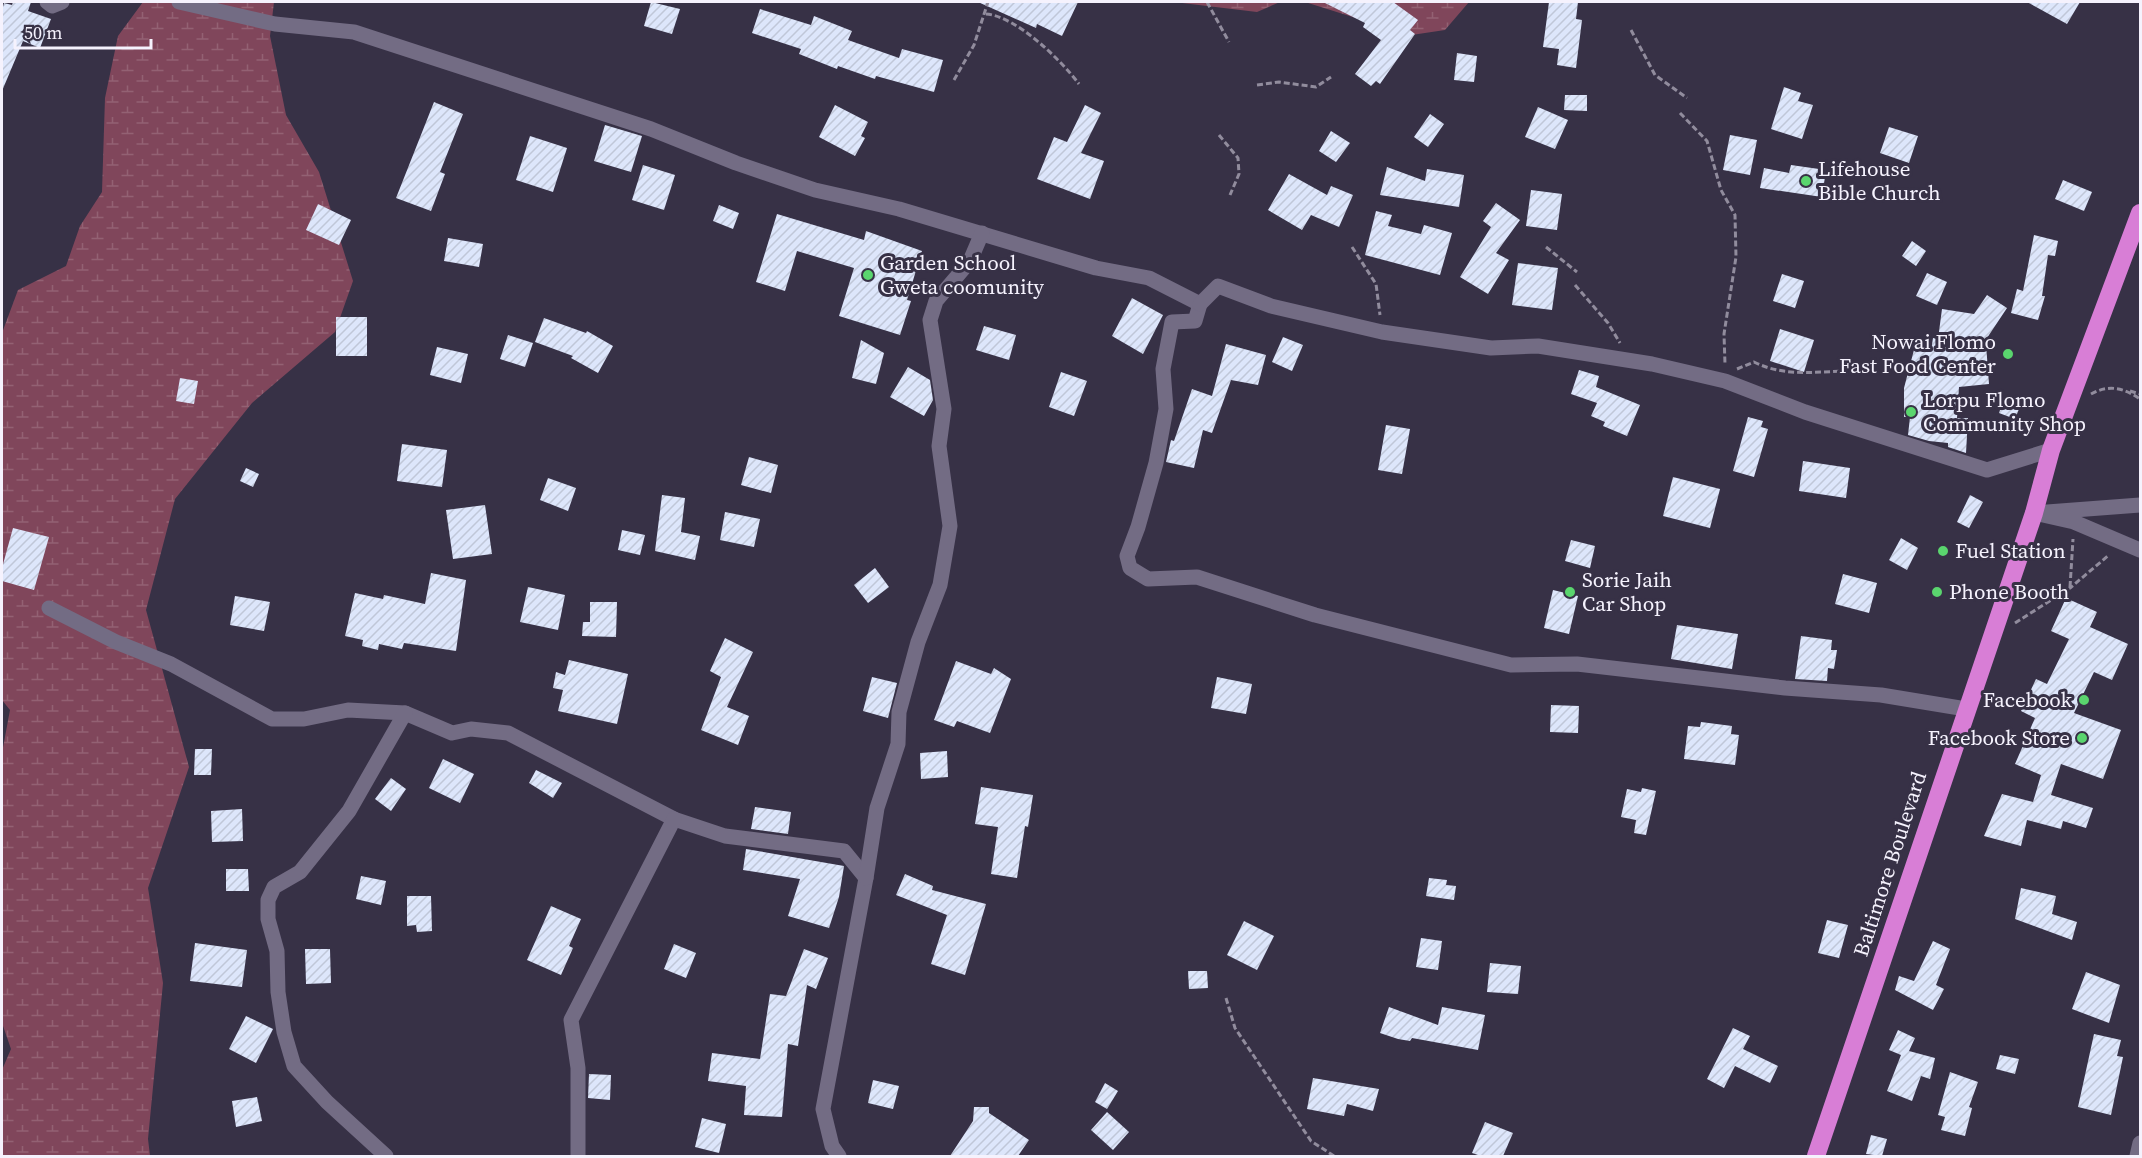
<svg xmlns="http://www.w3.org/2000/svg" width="2142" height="1158" viewBox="0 0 2142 1158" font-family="'Source Serif 4',serif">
<defs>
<pattern id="wetland-marsh" width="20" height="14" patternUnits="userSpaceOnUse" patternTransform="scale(1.5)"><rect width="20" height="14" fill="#80465b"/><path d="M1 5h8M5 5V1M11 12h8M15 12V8" fill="none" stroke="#936173"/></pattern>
<pattern id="building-hatch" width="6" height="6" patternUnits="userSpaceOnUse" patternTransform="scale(1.5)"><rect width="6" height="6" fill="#dde6fb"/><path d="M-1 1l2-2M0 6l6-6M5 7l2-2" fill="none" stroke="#c0c7d8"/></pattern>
</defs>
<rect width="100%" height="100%" fill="#373146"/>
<g fill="url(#wetland-marsh)">
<polygon points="143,2 274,2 270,36 286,115 319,172 353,281 335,332 252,403 175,499 146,610 189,767 148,888 163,983 148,1139 150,1156 2,1156 2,1070 11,1049 2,1023 2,753 10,710 2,700 2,333 18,290 66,266 80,226 102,192 105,98 118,36"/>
<polygon points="1174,2 1280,2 1257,12"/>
<polygon points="1305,2 1469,2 1445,30 1398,37 1378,25"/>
</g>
<g fill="url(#building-hatch)">
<polygon points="13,2 31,2 28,11 51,19 40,48 23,41 2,91 2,10 4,3 12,5"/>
<polygon points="651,2 680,9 672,34 644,26"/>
<polygon points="978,2 1078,2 1062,36 1037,24 1036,28"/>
<polygon points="1323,2 1393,2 1418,20 1410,30 1415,34 1380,84 1376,81 1371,86 1355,74 1381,40 1363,27 1365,23"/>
<polygon points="1549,2 1578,2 1576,19 1582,20 1576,68 1557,65 1559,49 1543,47"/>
<polygon points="2027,2 2080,2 2067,24"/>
<polygon points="760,9 811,25 814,16 852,31 848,40 899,58 902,49 943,60 934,92 876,76 875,79 838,66 837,69 799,54 801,49 752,33"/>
<polygon points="1457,53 1477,56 1474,82 1454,80"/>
<polygon points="1784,87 1801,93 1798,101 1813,105 1802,139 1771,129"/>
<polygon points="1565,95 1587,95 1587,111 1564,110"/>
<polygon points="434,102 463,114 440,172 445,174 431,211 396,198"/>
<polygon points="835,105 868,122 861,136 865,138 855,156 819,137"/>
<polygon points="1085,105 1101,113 1081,153 1104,161 1090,199 1037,179 1054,137 1067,142"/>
<polygon points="1538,107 1568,120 1555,149 1525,137"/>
<polygon points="1430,114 1444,124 1428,147 1414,137"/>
<polygon points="605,125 642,136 631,172 594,161"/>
<polygon points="1889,127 1918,136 1909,163 1880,153"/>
<polygon points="1331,131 1350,143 1336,162 1319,151"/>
<polygon points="1730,135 1757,140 1750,175 1723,170"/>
<polygon points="530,136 567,148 553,192 516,180"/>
<polygon points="643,165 675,175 664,210 632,200"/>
<polygon points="1791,165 1826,170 1822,197 1760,188 1764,168 1789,173"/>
<polygon points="1387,167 1425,181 1427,169 1464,175 1459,207 1380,195"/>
<polygon points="1289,174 1327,195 1331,186 1353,195 1339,227 1311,215 1302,230 1268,210"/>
<polygon points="2063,180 2092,192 2084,211 2055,199"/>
<polygon points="1531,190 1562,194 1557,230 1526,226"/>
<polygon points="1496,203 1520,220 1496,253 1509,260 1488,294 1460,277 1491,227 1483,221"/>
<polygon points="318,204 351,220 339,245 306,230"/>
<polygon points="719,205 739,213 733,229 713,221"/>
<polygon points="1376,211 1392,215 1388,226 1421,234 1424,225 1452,233 1440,275 1365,255"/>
<polygon points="777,214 864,240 866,231 922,251 907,300 911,301 900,335 839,316 854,268 797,251 785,291 756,282"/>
<polygon points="2034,235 2058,241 2055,256 2048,255 2042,296 2045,296 2038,320 2011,313 2017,289 2023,291"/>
<polygon points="448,238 483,244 479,267 444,261"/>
<polygon points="1912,241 1926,251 1916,266 1902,256"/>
<polygon points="1518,263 1558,268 1552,310 1512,305"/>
<polygon points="1927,273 1947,282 1937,305 1916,296"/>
<polygon points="1782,274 1804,281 1795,308 1773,301"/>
<polygon points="1987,295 2007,308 1983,344 1986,344 1989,384 1959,387 1957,418 1968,418 1966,453 1948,447 1948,443 1929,441 1908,435 1910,417 1904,417 1904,388 1915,346 1931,351 1933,338 1938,339 1942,309 1974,314"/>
<polygon points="1132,298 1163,315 1143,354 1112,336"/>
<rect x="336" y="317" width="31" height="39"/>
<polygon points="544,318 586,333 587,331 613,346 598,373 571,358 573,356 535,342"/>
<polygon points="984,326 1016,335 1009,360 976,350"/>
<polygon points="1780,329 1814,340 1804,372 1770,361"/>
<polygon points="508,335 533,343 525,367 500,359"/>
<polygon points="1283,337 1303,345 1292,371 1272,362"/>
<polygon points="861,340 884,353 876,384 852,378"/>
<polygon points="1226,344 1266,355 1258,385 1231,380 1212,433 1203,430 1194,468 1166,462 1171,440 1174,441 1192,389 1212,396"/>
<polygon points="437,347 468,354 461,383 430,375"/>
<polygon points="908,367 930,380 933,400 924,416 890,397"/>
<polygon points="1579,370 1599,376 1596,387 1640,405 1627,436 1603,426 1605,422 1591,416 1597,403 1571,394"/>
<polygon points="1061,372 1087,381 1074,416 1049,407"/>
<polygon points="180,378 198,381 194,404 176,401"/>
<polygon points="2004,398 2021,404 2015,419 1999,413"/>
<polygon points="1748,417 1763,421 1761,427 1768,429 1754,477 1733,471"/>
<polygon points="1386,425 1410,429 1402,474 1378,470"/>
<polygon points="402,444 447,450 442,487 397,481"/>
<polygon points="749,457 778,465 771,493 741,485"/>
<polygon points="1803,461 1850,468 1846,498 1799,491"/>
<polygon points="246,468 259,474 253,487 240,481"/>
<polygon points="1673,477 1720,489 1710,528 1663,516"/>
<polygon points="548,478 576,488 568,511 540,500"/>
<polygon points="662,495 685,498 681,532 700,536 695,560 655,551"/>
<polygon points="1970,495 1983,502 1969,528 1957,522"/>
<polygon points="485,505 492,554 453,559 446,510"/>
<polygon points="725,512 760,519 754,547 720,540"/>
<polygon points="13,528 49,537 34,590 2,581 2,568"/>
<polygon points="622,530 645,535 640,555 618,550"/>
<polygon points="1901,538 1918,548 1907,570 1889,560"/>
<polygon points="1571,540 1595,546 1590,568 1565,561"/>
<polygon points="875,568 889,587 868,603 854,585"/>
<polygon points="431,573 466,580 456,651 404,643 402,649 379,644 378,650 362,646 363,640 345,636 355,593 383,599 384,595 425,604"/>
<polygon points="1843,574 1877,583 1869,613 1835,604"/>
<polygon points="528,587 565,595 558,630 520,622"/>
<polygon points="1553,590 1578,596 1569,634 1544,628"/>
<polygon points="235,596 270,602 264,631 230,625"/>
<polygon points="2066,598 2097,612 2090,627 2128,644 2112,680 2094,672 2074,713 2121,730 2103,779 2061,764 2051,795 2093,808 2086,828 2063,821 2061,829 2027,820 2021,846 1984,836 2002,794 2033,802 2041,775 2015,764 2035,718 2021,711 2036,679 2047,684 2069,639 2051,631"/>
<polygon points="590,602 617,602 616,637 582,636 583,622 590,622"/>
<polygon points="1677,625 1738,634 1732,669 1671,659"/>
<polygon points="1801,636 1832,640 1831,650 1837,650 1834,669 1828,668 1827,681 1795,679"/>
<polygon points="725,638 753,652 727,707 749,716 738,745 701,730 721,677 710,671"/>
<polygon points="569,660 628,674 617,724 558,711 563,690 553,688 556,672 565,675"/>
<polygon points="956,661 991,674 994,668 1011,679 990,733 957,721 954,727 934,720"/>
<polygon points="872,677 897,683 888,718 863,711"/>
<polygon points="1217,677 1252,684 1246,714 1211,708"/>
<polygon points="1551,705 1579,706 1578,733 1550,732"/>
<polygon points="1701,722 1732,726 1731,734 1739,735 1735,765 1684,759 1688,726 1700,727"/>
<polygon points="195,749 212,749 211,775 194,775"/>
<polygon points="947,751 948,777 921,779 920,753"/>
<polygon points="443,759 474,774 460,803 429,788"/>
<polygon points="536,770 562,783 553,798 529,783"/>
<polygon points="391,778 406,789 391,811 375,799"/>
<polygon points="981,787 1033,795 1028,827 1025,826 1017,878 991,874 998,827 975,824"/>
<polygon points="1642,788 1656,791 1646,835 1634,833 1636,820 1621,817 1627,789 1641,792"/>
<polygon points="755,807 791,812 788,834 751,829"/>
<polygon points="242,809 243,841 212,842 211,811"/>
<polygon points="746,849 844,866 839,897 829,928 788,916 800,879 743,870"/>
<polygon points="226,869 248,869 249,891 226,891"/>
<polygon points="905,874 933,886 932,890 986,904 965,975 931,964 947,915 896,895"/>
<polygon points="361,876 386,881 381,905 356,899"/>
<polygon points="1429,878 1447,880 1446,885 1456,886 1454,900 1426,896"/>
<polygon points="2021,888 2056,896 2052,914 2077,922 2072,940 2015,919"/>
<polygon points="407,896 431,896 432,931 417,932 416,925 407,926"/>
<polygon points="551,906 581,919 569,946 573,948 561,975 527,960"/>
<polygon points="1827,920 1848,925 1839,958 1818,953"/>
<polygon points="1244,921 1274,936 1257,970 1227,955"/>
<polygon points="1421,938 1442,941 1438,970 1416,967"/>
<polygon points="1933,941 1950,949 1936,985 1944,989 1933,1010 1895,990 1899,976 1914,981"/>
<polygon points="195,943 247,950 242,987 190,981"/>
<polygon points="674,944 696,953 686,978 664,969"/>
<polygon points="305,949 330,949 331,983 306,984"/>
<polygon points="804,949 828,958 816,989 807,985 798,1046 788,1044 782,1117 744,1115 746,1086 708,1081 712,1053 760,1059 770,994 786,996"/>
<polygon points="1490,963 1521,966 1518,994 1487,992"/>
<polygon points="1188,971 1207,971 1208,988 1189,989"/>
<polygon points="2086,972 2120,985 2109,1023 2072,1009"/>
<polygon points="1389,1007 1438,1025 1442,1007 1485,1015 1478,1050 1412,1038 1410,1041 1398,1039 1380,1033"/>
<polygon points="246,1016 273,1029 256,1063 229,1049"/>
<polygon points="1733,1028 1750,1036 1743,1049 1778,1066 1770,1083 1735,1066 1724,1088 1707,1079"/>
<polygon points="1898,1030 1915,1038 1909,1051 1935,1058 1930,1079 1921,1076 1912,1101 1887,1091 1901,1055 1889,1050"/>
<polygon points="2094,1034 2121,1040 2117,1056 2123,1057 2111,1115 2078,1107"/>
<polygon points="2000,1055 2019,1059 2015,1074 1996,1069"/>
<polygon points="1950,1072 1978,1082 1969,1107 1972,1108 1965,1136 1941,1130 1945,1117 1938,1115"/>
<polygon points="589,1074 611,1075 610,1100 588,1098"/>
<polygon points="1313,1078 1379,1089 1373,1111 1347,1104 1344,1116 1307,1109"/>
<polygon points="873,1080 899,1086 893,1109 868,1103"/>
<polygon points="1105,1083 1118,1091 1107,1109 1095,1102"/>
<polygon points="257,1097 262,1121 236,1127 232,1101"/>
<polygon points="974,1107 989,1107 989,1113 1029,1140 1018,1156 950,1156 973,1121"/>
<polygon points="1107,1112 1129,1132 1113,1150 1091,1130"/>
<polygon points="702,1118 726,1124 719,1153 695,1147"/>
<polygon points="1485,1122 1513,1133 1503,1156 1481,1156 1472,1153"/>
<polygon points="1871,1135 1887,1139 1882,1156 1866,1154"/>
</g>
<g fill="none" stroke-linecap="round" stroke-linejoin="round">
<g stroke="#918c9d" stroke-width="3" stroke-dasharray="6 3" stroke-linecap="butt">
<polyline points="1207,2 1229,42"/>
<path d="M986,14C1016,16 1061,60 1079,84"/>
<polyline points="1631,30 1655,75 1687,98"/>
<polyline points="954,80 974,45 988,2"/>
<polyline points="1257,85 1279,82 1316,87 1331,77"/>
<polyline points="1680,113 1707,141 1721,190 1735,215 1736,257 1724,334 1725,364"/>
<polyline points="1219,135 1238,158 1239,174 1230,195"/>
<polyline points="1352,247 1376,284 1380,315"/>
<polyline points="1546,247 1577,272"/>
<polyline points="1575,285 1608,323 1620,343"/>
<path d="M1737,369L1754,362C1788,379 1823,370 1860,371"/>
<polyline points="2130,391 2140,394"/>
<path d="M2091,394C2109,384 2124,388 2140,399"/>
<polyline points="2070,587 2073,539"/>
<polyline points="2015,623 2070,588 2109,555"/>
<polyline points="1226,998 1235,1028 1311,1141 1334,1156"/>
</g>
<g stroke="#736c84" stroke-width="15">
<polyline points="47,2 52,6 62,2"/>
<polyline points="179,2 275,24 354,32 651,129 736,163 815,190 899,209 1096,268 1149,278 1200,304 1195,321 1172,322 1163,369 1166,409 1156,463 1138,527 1127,556 1130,568 1148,579 1197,577 1315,615 1511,665 1577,664 1785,688 1881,695 1966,709"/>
<polyline points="1200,304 1218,286 1271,306 1382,332 1491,348 1538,346 1652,364 1725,381 1805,412 1987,470 2051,450"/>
<polyline points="2140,505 2034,513 2074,522 2140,550"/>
<polyline points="49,608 116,642 171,664 272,719 304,719 348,710 405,713 452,733 471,729 508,733 674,819 725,836 844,851 866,878 823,1109 832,1146 839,1156"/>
<polyline points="866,878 877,808 898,744 899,712 918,642 940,585 950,526 939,446 944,409 930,320 936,301 970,261 982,233"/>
<polyline points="386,1156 327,1102 294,1066 284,1032 278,992 277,951 268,919 268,900 274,887 300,872 349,811 405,713"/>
<polyline points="578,1156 578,1068 571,1020 674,819"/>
<polyline points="2137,1156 2140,1143"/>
</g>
<polyline stroke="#d87ed6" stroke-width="18" points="1816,1156 2034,513 2051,450 2140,213"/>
</g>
<g fill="#5ad56e" stroke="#373146" stroke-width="2">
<circle cx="1806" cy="181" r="6"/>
<circle cx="868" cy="275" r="6"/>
<circle cx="2008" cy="354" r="6"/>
<circle cx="1911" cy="412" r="6"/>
<circle cx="1943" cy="551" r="6"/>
<circle cx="1570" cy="592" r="6"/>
<circle cx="1937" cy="592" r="6"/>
<circle cx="2084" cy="700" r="6"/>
<circle cx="2082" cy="738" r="6"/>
</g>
<g text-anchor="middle" stroke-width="6" stroke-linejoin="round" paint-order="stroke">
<g font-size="21" fill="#f5f2fd" stroke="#373146" text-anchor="start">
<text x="1818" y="176">Lifehouse<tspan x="1818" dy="24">Bible Church</tspan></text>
<text x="880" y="270">Garden School<tspan x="880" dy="24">Gweta coomunity</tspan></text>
<text x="1996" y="349" text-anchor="end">Nowai Flomo<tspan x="1996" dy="24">Fast Food Center</tspan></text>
<text x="1923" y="407">Lorpu Flomo<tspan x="1923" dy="24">Community Shop</tspan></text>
<text x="1955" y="558">Fuel Station</text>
<text x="1582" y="587">Sorie Jaih<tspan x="1582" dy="24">Car Shop</tspan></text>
<text x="1949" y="599">Phone Booth</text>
<text x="2072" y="707" text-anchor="end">Facebook</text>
<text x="2070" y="745" text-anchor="end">Facebook Store</text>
</g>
<g font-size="21" fill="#f5f2fd" stroke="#373146">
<text transform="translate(1890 864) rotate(-72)" y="7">Baltimore Boulevard</text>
</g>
</g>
<rect width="2142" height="1158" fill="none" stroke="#f5f2fd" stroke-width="6"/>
<path d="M15 39v9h136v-9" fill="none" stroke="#f5f2fd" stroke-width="3"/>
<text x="24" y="39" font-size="18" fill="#f5f2fd" stroke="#373146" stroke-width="4.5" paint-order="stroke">50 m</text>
</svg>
